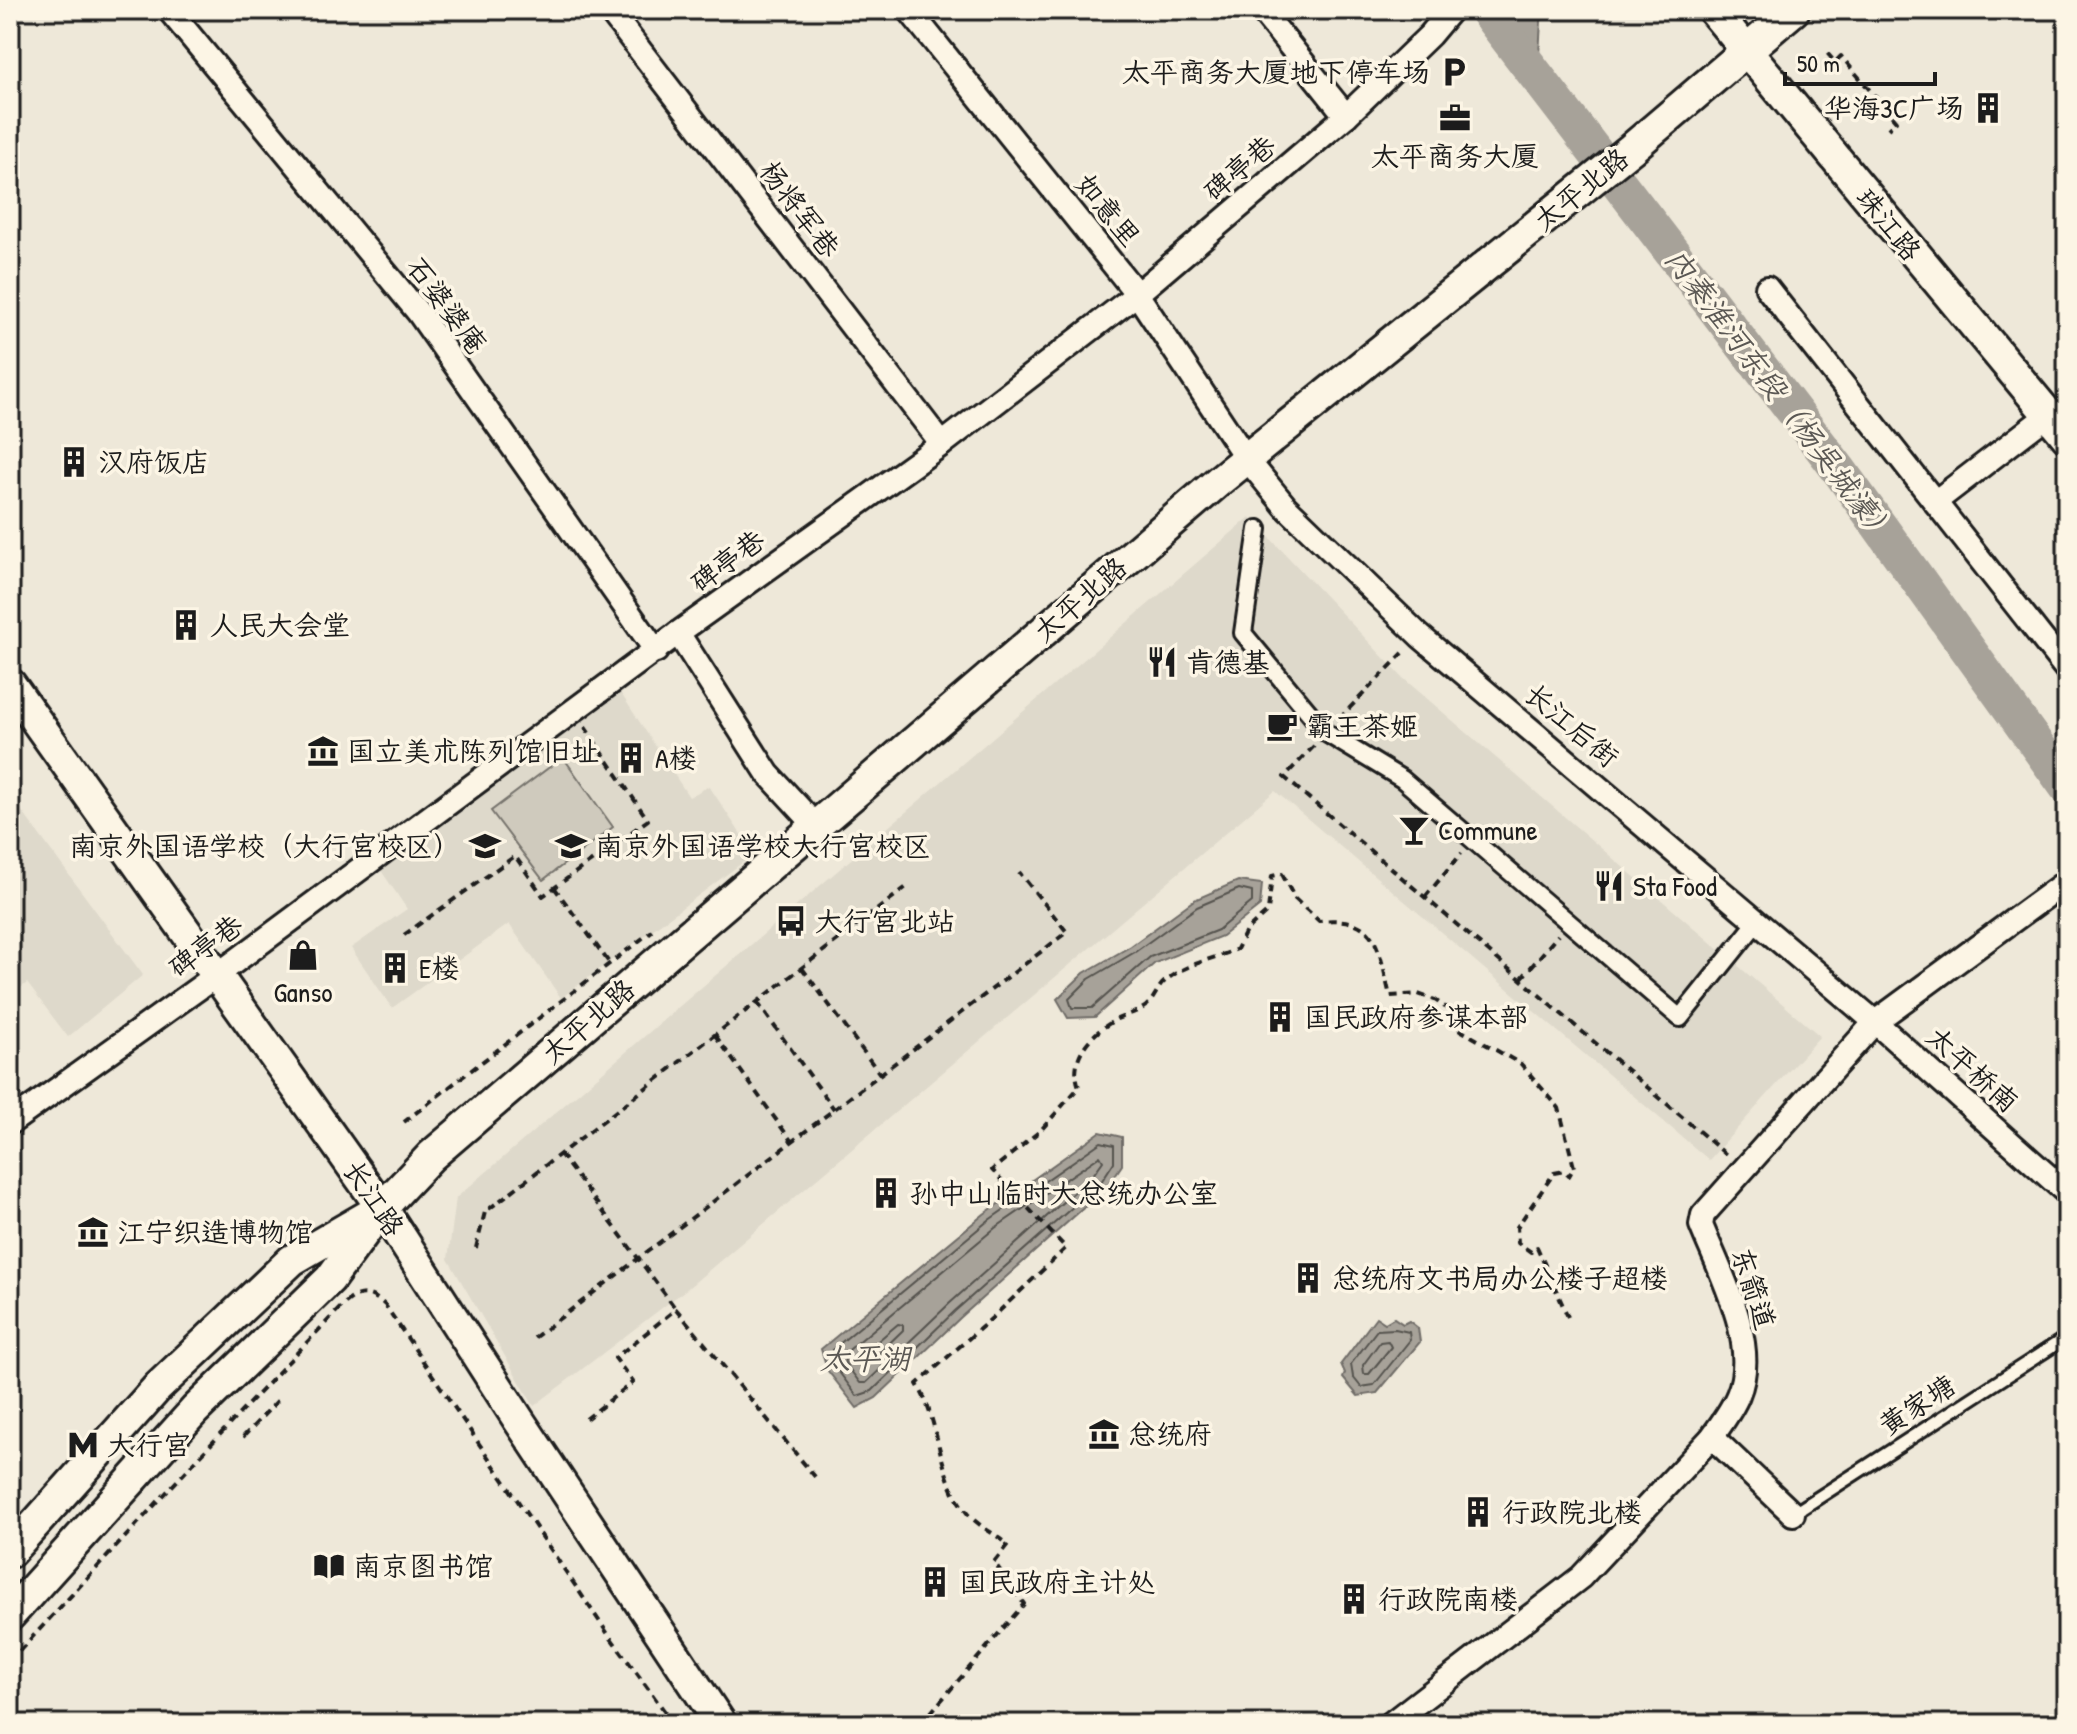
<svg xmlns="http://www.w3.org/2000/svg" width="2077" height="1734" viewBox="0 0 2077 1734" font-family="'Patrick Hand','LXGW WenKai TC',sans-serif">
<rect width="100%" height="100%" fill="#eee8d9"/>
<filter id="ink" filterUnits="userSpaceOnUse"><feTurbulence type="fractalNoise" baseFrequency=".0125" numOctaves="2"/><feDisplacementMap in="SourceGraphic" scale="16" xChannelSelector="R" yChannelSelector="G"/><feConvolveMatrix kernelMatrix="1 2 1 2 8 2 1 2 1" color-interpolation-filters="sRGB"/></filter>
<g filter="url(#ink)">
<g fill="#ded9cb">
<polygon points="1250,517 1403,678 1820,1036 1709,1160 1275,791 688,1288 534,1406 448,1259 456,1198"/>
<polygon points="614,683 689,797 709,786 754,854 561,998 509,924 392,1008 351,948 407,909 374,860"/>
<polygon points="10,795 143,975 68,1037 27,983 10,996"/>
</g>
<polygon fill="#cfcabd" stroke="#76736c" stroke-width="2" points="563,757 613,827 543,880 491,811"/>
<g fill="#a7a299" stroke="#6f6c67" stroke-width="2">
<polygon points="1506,10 1548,10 1541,21 1539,55"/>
<polygon points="1238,881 1262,884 1260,906 1222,936 1155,963 1095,1017 1068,1018 1057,999 1084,973 1131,946 1194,900"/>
<polygon points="1100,1132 1122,1137 1122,1165 1107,1187 961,1317 876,1398 857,1408 828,1371 821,1349 984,1214"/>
<polygon points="1376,1317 1385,1323 1394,1318 1403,1324 1409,1321 1418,1328 1420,1342 1377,1393 1358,1396 1343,1378 1345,1373 1341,1364"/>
</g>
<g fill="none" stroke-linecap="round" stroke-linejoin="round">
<g stroke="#54524e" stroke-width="2">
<polygon points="1239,889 1252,892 1252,902 1218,930 1150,957 1092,1008 1072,1008 1069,999 1089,979 1135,952 1197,907"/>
<polygon points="1101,1142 1114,1145 1114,1162 1101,1182 955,1311 872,1391 857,1396 836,1368 832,1350 989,1220"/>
<polygon points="1100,1156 1103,1161 1093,1175 949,1304 866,1383 860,1383 845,1363 844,1354 995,1228"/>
<polygon points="898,1324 903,1325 903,1330 867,1365 862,1365 859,1357"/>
<polygon points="1395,1329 1409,1332 1410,1340 1374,1385 1361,1387 1353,1377 1351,1364 1377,1330"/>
<polygon points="1388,1341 1391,1347 1369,1374 1364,1374 1363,1365 1380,1342"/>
</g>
<polyline stroke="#a7a299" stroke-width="36" points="1486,10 1839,470 2067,787"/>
<defs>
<polyline id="service" points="1793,1514 2067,1337"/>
<polyline id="pedestrian" points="1258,529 1243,633 1326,733 1402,779 1680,1018 1757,922"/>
<g id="minor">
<polyline points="169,10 418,312 656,651"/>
<polyline points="609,10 942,444"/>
<polyline points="909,10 1137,294 1246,458 1286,507 1420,636 1875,1022 2067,1193"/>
<polyline points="1261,10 1346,116"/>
<polyline points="1767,288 2067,670"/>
<polyline points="1935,502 2048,415"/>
<polyline points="678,633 768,774 815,825"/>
<polyline points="10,1123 217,975 678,633 942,444 1137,294 1346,116 1430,35 1451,10"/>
<polyline points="1712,1437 1793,1514"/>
<path d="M1390,1724L1581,1577L1712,1437C1721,1424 1732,1410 1738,1395C1760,1344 1720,1273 1701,1225L1703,1215L1875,1022L2067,881"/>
</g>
<g id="secondary">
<polyline points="1713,10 2067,437"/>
<polyline points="10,684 382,1208 518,1419 721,1724"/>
<polyline points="10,1552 158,1387 292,1260 373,1213"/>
<polyline points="10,1615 195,1410 330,1279 382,1208 431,1156 1220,480 1631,149 1794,10"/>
</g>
</defs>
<use href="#service" stroke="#1c1c1c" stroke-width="17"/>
<use href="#pedestrian" stroke="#1c1c1c" stroke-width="22"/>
<use href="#minor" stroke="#1c1c1c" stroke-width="28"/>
<use href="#secondary" stroke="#1c1c1c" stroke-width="36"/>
<g stroke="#1c1c1c" stroke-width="4" stroke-dasharray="8 6" stroke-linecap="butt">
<polyline points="1827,53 1835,62"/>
<polyline points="1827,70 1841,56 1896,121 1888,129"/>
<polyline points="1339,719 1405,651"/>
<polyline points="1314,746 1284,777 1729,1157"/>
<polyline points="554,887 610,964"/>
<polyline points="1425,897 1462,853"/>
<polyline points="404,935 515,856 543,896 648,820 585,727"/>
<polyline points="802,968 880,1074"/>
<polyline points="1521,979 1558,935"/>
<polyline points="757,1002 834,1109"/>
<polyline points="715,1035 792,1142"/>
<polyline points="404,1122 652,931"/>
<polyline points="560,1154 676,1309"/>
<polyline points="476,1248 485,1212 909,885"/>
<polyline points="534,1338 1067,932 1019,872"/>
<polyline points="586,1419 633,1382 615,1358 676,1309 816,1478"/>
<polyline points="243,1437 280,1398"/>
<path d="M10,1661C121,1543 229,1422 342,1306C358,1291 368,1290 385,1305L608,1634L674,1724"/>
<path d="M921,1724L1024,1604L994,1562L1008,1544C995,1534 977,1525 967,1513C937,1477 941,1423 917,1384L992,1318L1066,1248L992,1170L1041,1130L1079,1087C1068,1057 1091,1033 1117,1019C1126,1015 1138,1012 1146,1006C1154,1000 1157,988 1164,982C1185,963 1213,960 1237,949L1246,931L1268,911L1272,876L1282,874L1295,899L1319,921C1379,915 1378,948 1390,996L1418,994L1435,1000L1449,1010L1460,1030L1521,1064L1559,1108L1574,1167L1569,1176L1564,1171L1554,1173L1517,1227L1518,1243L1531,1252L1537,1247L1568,1317"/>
</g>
<use href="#service" stroke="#fcf5e5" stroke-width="11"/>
<use href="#pedestrian" stroke="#fcf5e5" stroke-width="16"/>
<use href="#minor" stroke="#fcf5e5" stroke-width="22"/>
<use href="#secondary" stroke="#fcf5e5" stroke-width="30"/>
</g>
</g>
<defs>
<symbol id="parking-bare" viewBox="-9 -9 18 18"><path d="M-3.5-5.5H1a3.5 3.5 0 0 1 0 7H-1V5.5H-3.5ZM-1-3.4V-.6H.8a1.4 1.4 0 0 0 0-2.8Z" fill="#1c1c1c" stroke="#fcf5e5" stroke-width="2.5" paint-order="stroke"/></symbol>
<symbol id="building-bare" viewBox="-9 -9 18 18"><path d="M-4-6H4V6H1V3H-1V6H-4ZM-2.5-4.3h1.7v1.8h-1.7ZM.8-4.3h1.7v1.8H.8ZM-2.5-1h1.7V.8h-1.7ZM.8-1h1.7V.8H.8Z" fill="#1c1c1c" stroke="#fcf5e5" stroke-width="2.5" paint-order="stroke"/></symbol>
<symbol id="office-bare" viewBox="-9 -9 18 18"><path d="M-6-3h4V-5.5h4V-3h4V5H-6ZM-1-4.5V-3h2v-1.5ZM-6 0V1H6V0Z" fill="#1c1c1c" stroke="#fcf5e5" stroke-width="2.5" paint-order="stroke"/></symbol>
<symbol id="restaurant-bare" viewBox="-9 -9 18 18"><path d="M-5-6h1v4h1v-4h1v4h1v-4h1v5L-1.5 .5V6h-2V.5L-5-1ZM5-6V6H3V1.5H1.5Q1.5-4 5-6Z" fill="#1c1c1c" stroke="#fcf5e5" stroke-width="2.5" paint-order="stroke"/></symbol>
<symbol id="cafe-bare" viewBox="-9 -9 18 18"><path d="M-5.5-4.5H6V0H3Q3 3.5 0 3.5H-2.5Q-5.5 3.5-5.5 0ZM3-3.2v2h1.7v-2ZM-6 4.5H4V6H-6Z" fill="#1c1c1c" stroke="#fcf5e5" stroke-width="2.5" paint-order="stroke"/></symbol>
<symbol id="museum-bare" viewBox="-9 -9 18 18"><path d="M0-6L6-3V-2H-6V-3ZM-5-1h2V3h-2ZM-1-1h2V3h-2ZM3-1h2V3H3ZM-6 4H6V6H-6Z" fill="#1c1c1c" stroke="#fcf5e5" stroke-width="2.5" paint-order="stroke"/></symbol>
<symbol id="bar-bare" viewBox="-9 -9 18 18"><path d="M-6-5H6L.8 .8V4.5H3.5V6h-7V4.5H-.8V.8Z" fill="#1c1c1c" stroke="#fcf5e5" stroke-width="2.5" paint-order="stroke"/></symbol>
<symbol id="school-bare" viewBox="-9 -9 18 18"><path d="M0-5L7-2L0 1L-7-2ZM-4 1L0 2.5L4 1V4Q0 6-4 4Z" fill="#1c1c1c" stroke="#fcf5e5" stroke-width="2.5" paint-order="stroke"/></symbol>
<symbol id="bus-bare" viewBox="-9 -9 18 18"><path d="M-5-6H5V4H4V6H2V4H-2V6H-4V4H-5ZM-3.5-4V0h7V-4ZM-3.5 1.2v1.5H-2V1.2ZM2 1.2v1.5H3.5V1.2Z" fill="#1c1c1c" stroke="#fcf5e5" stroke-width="2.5" paint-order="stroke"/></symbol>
<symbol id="shop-bare" viewBox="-9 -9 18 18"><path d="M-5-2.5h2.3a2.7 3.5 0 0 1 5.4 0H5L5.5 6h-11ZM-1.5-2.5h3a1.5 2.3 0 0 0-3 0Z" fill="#1c1c1c" stroke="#fcf5e5" stroke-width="2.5" paint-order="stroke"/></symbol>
<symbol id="metro-bare" viewBox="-9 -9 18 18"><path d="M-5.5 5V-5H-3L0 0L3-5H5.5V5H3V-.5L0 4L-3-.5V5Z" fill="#1c1c1c" stroke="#fcf5e5" stroke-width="2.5" paint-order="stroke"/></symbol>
<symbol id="library-bare" viewBox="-9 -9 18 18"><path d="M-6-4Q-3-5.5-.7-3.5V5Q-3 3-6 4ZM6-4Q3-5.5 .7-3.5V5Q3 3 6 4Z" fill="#1c1c1c" stroke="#fcf5e5" stroke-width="2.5" paint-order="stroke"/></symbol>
</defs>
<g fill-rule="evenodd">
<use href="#parking-bare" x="1432" y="50" width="44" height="44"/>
<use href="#building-bare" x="1966" y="86" width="44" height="44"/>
<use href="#office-bare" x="1433" y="96" width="44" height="44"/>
<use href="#building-bare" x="52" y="440" width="44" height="44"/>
<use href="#building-bare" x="164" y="603" width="44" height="44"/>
<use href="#restaurant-bare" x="1140" y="640" width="44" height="44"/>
<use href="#cafe-bare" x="1260" y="704" width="44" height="44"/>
<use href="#museum-bare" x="301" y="729" width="44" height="44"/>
<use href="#building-bare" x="609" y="736" width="44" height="44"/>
<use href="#bar-bare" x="1392" y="808" width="44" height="44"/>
<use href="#school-bare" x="463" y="824" width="44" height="44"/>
<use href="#school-bare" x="549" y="824" width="44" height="44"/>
<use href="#restaurant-bare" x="1587" y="864" width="44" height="44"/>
<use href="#bus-bare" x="769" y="899" width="44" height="44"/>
<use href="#shop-bare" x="281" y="933" width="44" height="44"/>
<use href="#building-bare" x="373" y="946" width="44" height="44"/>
<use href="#building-bare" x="1258" y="995" width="44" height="44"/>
<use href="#building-bare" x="864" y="1171" width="44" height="44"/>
<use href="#museum-bare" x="71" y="1210" width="44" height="44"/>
<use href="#building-bare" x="1286" y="1256" width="44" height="44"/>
<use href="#museum-bare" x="1082" y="1412" width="44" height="44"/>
<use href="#metro-bare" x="61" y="1423" width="44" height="44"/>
<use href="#building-bare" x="1456" y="1490" width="44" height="44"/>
<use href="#library-bare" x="307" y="1544" width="44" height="44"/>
<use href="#building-bare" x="913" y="1560" width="44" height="44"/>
<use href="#building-bare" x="1332" y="1577" width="44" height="44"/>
</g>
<g text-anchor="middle" stroke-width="7" stroke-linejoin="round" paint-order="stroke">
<g font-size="28" fill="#1c1c1c" stroke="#fcf5e5" text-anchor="start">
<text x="1430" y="82" text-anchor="end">太平商务大厦地下停车场</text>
<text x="1964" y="118" text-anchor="end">华海3C广场</text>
<text x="1455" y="166" text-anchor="middle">太平商务大厦</text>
<text x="98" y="472">汉府饭店</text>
<text x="210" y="635">人民大会堂</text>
<text x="1186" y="672">肯德基</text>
<text x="1306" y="736">霸王茶姬</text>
<text x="347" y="761">国立美术陈列馆旧址</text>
<text x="655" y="768">A楼</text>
<text x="1438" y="840">Commune</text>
<text x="461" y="856" text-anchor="end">南京外国语学校（大行宫校区）</text>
<text x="595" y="856">南京外国语学校大行宫校区</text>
<text x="1633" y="896">Sta Food</text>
<text x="815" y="931">大行宫北站</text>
<text x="419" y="978">E楼</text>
<text x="303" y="1002" text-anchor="middle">Ganso</text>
<text x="1304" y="1027">国民政府参谋本部</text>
<text x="910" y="1203">孙中山临时大总统办公室</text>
<text x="117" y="1242">江宁织造博物馆</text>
<text x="1332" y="1288">总统府文书局办公楼子超楼</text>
<text x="1128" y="1444">总统府</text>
<text x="107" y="1455">大行宫</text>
<text x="1502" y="1522">行政院北楼</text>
<text x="353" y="1576">南京图书馆</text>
<text x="959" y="1592">国民政府主计处</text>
<text x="1378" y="1609">行政院南楼</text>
</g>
<g font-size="28" fill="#1c1c1c" stroke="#fcf5e5">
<text transform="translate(1239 168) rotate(-40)" y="10">碑亭巷</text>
<text transform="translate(1581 189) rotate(-39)" y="10">太平北路</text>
<text transform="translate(800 209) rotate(53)" y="10">杨将军巷</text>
<text transform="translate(1108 210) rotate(51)" y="10">如意里</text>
<text transform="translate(1889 224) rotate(51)" y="10">珠江路</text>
<text transform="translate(447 305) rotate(53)" y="10">石婆婆庵</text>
<text transform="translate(727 561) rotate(-36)" y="10">碑亭巷</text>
<text transform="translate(1080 599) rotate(-41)" y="10">太平北路</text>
<text transform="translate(1572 725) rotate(40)" y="10">长江后街</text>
<text transform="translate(205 946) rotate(-36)" y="10">碑亭巷</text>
<text transform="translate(588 1021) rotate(-41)" y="10">太平北路</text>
<text transform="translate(1973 1069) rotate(42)" y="10">太平桥南</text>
<text transform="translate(374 1198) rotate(56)" y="10">长江路</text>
<text transform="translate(1754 1288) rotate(72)" y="10">东箭道</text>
<text transform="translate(1917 1405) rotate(-33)" y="10">黄家塘</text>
</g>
<g font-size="30" font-style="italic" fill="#5b5854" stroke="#fcf5e5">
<text transform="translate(1780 396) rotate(53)" y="10">内秦淮河东段（杨吴城濠）</text>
<text x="865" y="1369">太平湖</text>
</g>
</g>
<rect width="2077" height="1734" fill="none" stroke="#fcf5e5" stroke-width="40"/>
<rect x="20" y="20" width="2037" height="1694" fill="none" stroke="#1c1c1c" stroke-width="3" filter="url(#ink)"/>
<path d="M1785 72v12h150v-12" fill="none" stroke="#1c1c1c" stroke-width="4"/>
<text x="1797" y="72" font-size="24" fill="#1c1c1c" stroke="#fcf5e5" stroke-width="6" paint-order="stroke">50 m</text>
</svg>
